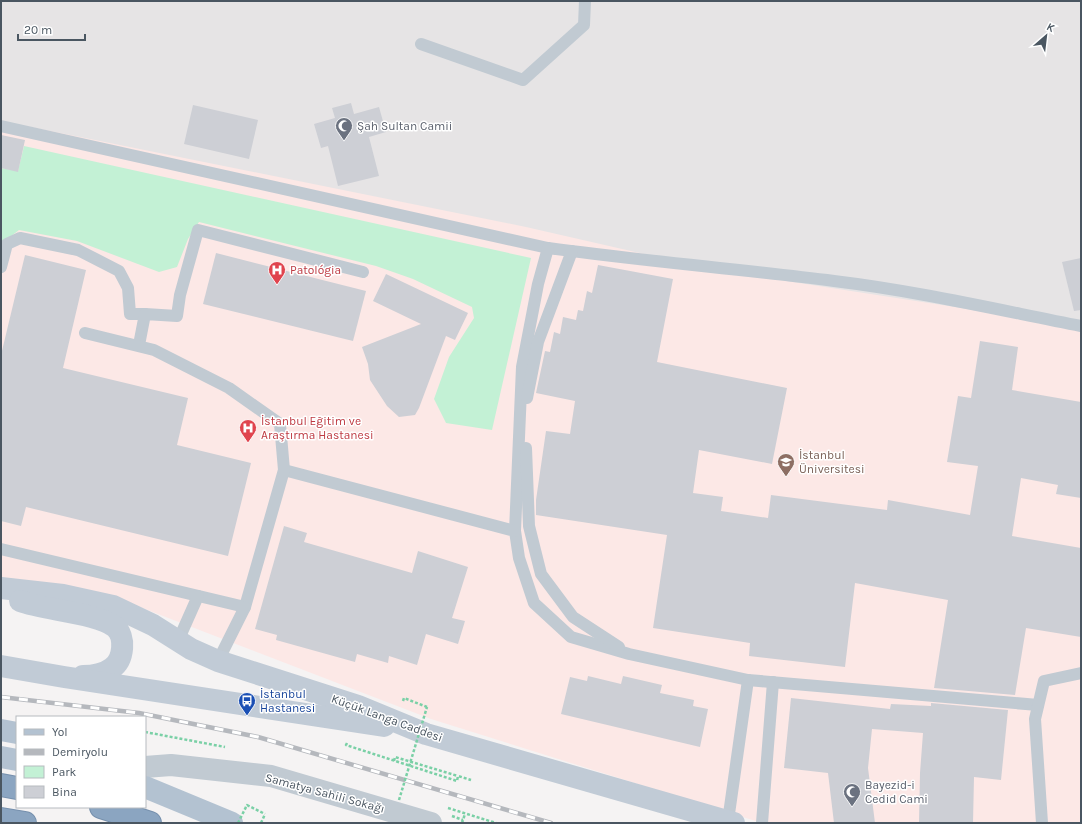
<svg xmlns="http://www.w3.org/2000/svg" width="1082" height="824" viewBox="0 0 1082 824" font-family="Karla,sans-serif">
<rect width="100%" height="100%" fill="#f5f3f3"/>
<polygon fill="#e6e4e5" points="1,1 1081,1 1081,823 1,121"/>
<polygon fill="#fce8e6" points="1,121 526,227 714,270 955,307 1081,329 1081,823 762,823 431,719 124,601 1,578"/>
<polygon fill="#c3f1d5" points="24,146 531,258 492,430 446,423 434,399 449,357 474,318 472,307 413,279 376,266 199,222 188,239 177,267 159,272 77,241 19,230 1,244 1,168 18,171"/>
<g fill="#cdcfd5">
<polygon points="351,103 354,114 379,107 386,132 369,137 379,176 338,186 328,146 321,148 314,124 335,118 332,108"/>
<polygon points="193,105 258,120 249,159 184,144"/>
<polygon points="1,135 25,140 18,172 1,168"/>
<polygon points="216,253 366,291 353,341 203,304"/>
<polygon points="25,255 86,270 63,368 188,398 177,445 251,463 228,556 26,507 21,526 1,521 1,355"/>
<polygon points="1081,258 1081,310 1074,311 1062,262"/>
<polygon points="598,265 673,279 657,362 787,388 772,464 699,450 693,493 723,497 721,511 768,518 771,495 887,510 888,500 970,515 978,466 947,462 958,396 971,398 980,341 1018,347 1012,390 1081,402 1081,498 1056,494 1058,485 1021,478 1012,536 1081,548 1081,637 1026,628 1015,695 934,688 948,600 855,583 845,667 749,656 750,643 653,628 667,535 536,515 536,500 546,431 570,434 575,401 536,393 545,351 550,352 554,332 560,334 563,317 576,320 578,310 583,311 587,291 592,293"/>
<polygon points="386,274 468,313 455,340 446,336 419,408 415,415 399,417 387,406 370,380 368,364 362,347 421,324 373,301"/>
<polygon points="284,526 307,533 304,542 412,573 418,551 468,567 452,618 465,621 458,644 426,634 417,665 389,656 388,663 357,654 355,662 276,640 277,635 255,629"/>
<polygon points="588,676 621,684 623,676 662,685 660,693 694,700 693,706 708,709 700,747 561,714 570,677 587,681"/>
<polygon points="791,698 890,709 891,704 931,706 931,703 1008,710 1001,780 974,777 973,823 919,823 920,773 923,733 872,729 868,768 875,823 834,823 828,773 784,768"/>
</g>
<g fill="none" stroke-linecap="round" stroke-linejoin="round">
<defs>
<g id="highway">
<polyline points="1,785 17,788"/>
<polyline points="101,807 150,823"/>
<polyline points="1,819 25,823"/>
</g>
</defs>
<use href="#highway" stroke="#7690ad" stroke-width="24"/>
<g stroke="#7ad0a6" stroke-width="2.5" stroke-dasharray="3 2" stroke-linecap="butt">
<polyline points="403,701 404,698 427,707"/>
<polyline points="145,732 225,747"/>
<polyline points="347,743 346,745 457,781 458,776 471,780"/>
<polyline points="394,761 395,757 458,776"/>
<polyline points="448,808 496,823"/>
<polyline points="452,816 463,820"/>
<polyline points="261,823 265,814"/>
<polyline points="462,823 465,814"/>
</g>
<g stroke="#c1cad2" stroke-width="12">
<polyline points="421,44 523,80 584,25 585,1"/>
<path d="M1,126L548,248C643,261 739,269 834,281C917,291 999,310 1081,326"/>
<polyline points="548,248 538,284 522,367 515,531 519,558 534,603 571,637 629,654 748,680 1038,705"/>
<polyline points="1,267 7,244 20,238 78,250 119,271 128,288 130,314 145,314"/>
<polyline points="139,345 145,314 177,316 180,295 198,230 363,272"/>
<polyline points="527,398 538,342 572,251"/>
<polyline points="526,448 529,526 541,574 573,617 619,647"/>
<polyline points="284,470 515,531"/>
<polyline points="1,549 245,607 284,470 280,424 229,388 154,350 85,333"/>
<polyline points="178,641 198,596"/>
<polyline points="218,661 245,607"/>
<polyline points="728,821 748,680"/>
<polyline points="762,823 773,682"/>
<polyline points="1042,823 1035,719 1044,681 1081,673"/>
</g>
<polyline stroke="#c1cad2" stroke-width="22" points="145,767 171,765 271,776 431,823"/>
<g stroke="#c1cbd6" stroke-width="22">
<polyline points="1,588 63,595 113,606 153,625 191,649 218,661 358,706 426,734 734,823"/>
<path d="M20,601C44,610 98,613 115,627C126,636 124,660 112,668C104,674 93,676 83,676"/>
<polyline points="1,666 64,677 384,726"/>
</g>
<g stroke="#b3c2d1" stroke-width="22">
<polyline points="1,730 17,733"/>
<polyline points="1,757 17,760"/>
<polyline points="145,787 232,823"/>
</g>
<use href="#highway" stroke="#8ba5c1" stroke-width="22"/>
<defs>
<polyline id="rail" points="1,697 139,713 258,737 551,823"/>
</defs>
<use href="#rail" stroke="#b5b8bd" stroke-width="4.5"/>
<use href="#rail" stroke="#fff" stroke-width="3" stroke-dasharray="9" stroke-linecap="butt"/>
<g stroke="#7ad0a6" stroke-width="2.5" stroke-dasharray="3 2" stroke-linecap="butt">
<polyline points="399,800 427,707"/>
<polyline points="238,823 247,805 265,814"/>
</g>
</g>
<defs>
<symbol id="mosque-pin" viewBox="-11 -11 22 30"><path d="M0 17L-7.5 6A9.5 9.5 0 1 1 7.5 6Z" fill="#6b7280" stroke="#fff"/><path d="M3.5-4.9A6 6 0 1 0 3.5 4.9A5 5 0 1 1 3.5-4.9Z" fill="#fff"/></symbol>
<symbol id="hospital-pin" viewBox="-11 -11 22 30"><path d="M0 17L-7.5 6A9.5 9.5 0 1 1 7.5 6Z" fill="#e0444e" stroke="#fff"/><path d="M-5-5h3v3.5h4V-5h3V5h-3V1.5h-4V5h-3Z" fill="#fff"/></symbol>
<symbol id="university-pin" viewBox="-11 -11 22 30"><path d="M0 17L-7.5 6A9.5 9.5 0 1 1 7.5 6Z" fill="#8d6e63" stroke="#fff"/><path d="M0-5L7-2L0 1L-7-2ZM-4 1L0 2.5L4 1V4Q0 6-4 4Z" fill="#fff"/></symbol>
<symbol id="bus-pin" viewBox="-11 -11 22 30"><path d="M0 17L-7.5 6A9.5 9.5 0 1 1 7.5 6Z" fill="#1a4fb4" stroke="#fff"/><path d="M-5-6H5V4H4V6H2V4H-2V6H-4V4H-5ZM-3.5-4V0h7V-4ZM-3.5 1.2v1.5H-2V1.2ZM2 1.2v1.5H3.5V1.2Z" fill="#fff"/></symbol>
</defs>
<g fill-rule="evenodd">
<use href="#mosque-pin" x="334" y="116" width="20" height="27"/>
<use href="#hospital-pin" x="267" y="260" width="20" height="27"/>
<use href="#hospital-pin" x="238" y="418" width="20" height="27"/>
<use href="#university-pin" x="776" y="452" width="20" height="27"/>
<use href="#bus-pin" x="237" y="691" width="20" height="27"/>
<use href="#mosque-pin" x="842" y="782" width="20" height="27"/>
</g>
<g text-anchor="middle" stroke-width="3" stroke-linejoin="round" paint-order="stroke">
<g font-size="12" fill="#5b616d" stroke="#fff" text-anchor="start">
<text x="357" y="130">Şah Sultan Camii</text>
<text x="865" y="789">Bayezid-i<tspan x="865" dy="14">Cedid Cami</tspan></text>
</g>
<g font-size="12" fill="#be3a42" stroke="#fff" text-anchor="start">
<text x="290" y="274">Patológia</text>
<text x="261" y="425">İstanbul Eğitim ve<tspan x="261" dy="14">Araştırma Hastanesi</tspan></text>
</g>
<g font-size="12" fill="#785e54" stroke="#fff" text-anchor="start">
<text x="799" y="459">İstanbul<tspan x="799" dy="14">Üniversitesi</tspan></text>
</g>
<g font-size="12" fill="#164399" stroke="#fff" text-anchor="start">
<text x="260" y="698">İstanbul<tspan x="260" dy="14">Hastanesi</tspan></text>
</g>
<g font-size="12" fill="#4a5661" stroke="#fff">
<text transform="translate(387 718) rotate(20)" y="4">Küçük Langa Caddesi</text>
<text transform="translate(325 793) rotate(15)" y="4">Samatya Sahili Sokağı</text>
</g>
</g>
<rect width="1082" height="824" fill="none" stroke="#4a5661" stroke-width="4"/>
<rect x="16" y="716" width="130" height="92" fill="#ffffff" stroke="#b7bbc0"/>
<rect x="24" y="729" width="20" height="6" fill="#b3c2d1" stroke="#b7bbc0"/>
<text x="52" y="736" font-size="12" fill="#4a5661">Yol</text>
<rect x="24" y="749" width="20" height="6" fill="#b5b8bd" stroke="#b7bbc0"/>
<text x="52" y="756" font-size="12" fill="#4a5661">Demiryolu</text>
<rect x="24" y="766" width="20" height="12" fill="#c3f1d5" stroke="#b7bbc0"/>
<text x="52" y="776" font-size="12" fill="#4a5661">Park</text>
<rect x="24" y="786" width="20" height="12" fill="#cdcfd5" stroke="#b7bbc0"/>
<text x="52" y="796" font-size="12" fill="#4a5661">Bina</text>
<g transform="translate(1046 36) rotate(28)" stroke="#ffffff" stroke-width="3" paint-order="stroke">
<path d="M0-3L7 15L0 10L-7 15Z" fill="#4a5661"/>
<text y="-6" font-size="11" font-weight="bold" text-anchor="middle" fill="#4a5661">K</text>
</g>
<path d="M18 34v6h67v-6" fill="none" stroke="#4a5661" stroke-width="2"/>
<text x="24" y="34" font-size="12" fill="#4a5661" stroke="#ffffff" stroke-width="3" paint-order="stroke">20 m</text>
</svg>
